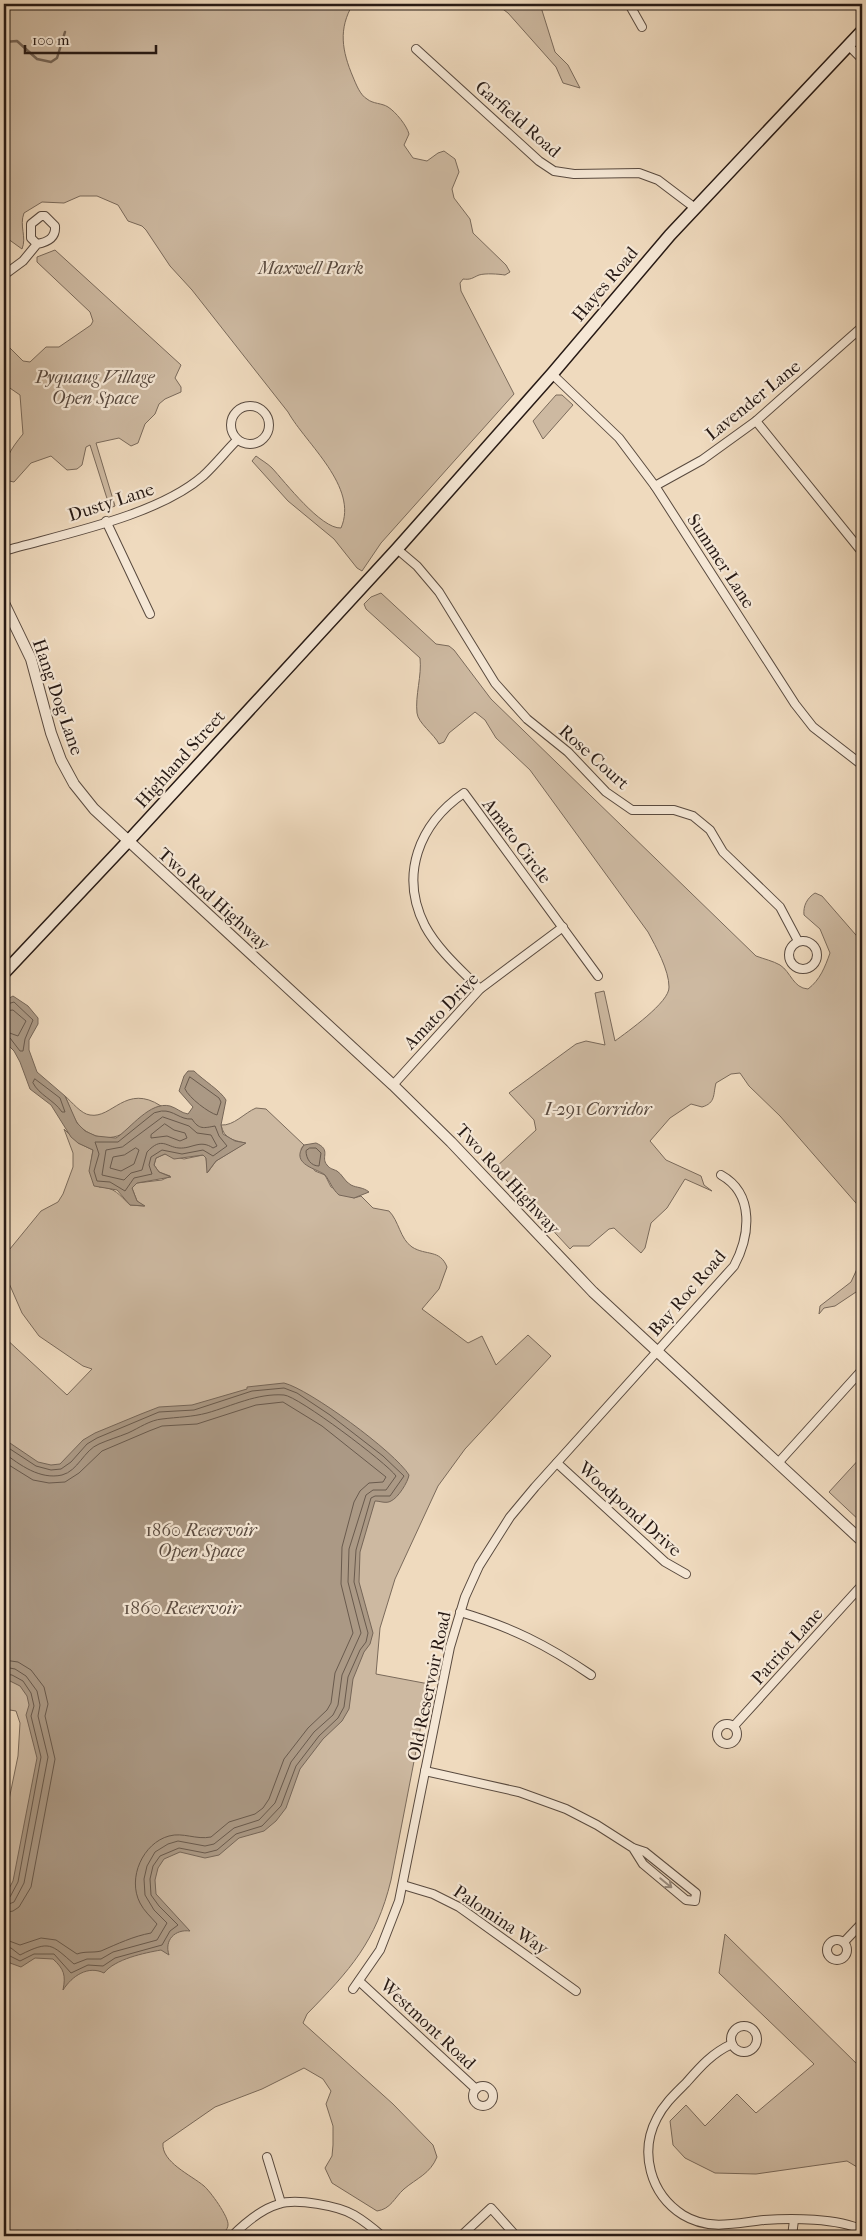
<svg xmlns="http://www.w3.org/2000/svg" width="866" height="2240" viewBox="0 0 866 2240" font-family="'IM FELL French Canon',serif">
<rect width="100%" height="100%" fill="#efdabe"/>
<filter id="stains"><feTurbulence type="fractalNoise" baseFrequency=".004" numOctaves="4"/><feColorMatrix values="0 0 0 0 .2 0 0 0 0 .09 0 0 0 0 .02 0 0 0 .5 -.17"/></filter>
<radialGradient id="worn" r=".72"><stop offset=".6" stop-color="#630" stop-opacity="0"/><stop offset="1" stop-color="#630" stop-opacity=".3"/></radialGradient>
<g fill="#cdb9a1" stroke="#7a6a5b">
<path d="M4,4H353C338,29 342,51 353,77C356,84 360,95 367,99C373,104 382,103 388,107C396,112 407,126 409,134L404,145L413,158L427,161L438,153L444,151L455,159L459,172L452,189L454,198L470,219L473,233L506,265L510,272L505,275C498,274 486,273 479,275C472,278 471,280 463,279L460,283L461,291L514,394L381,543L362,571L357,568L334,539L288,501L252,461L256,456C261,460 267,463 272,468C285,482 321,529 341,528C359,487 306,444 288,412L192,290L170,266L146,230L142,226L128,221L118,205L97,196H80L64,203L42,202L24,213C19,226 27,237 22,249L4,236Z"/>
<polygon points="496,4 540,4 555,52 568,65 580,88 563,83 556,67 508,13"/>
<path d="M55,250L181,365L175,378L181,387V392L165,399L159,404L155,414L145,424L138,443L131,446L119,438L96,443L115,506L110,508L90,445L86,447L82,465L77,469L67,470L51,456L31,463L14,482L4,480C4,459 10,450 23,434L20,395L4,384V342L23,361L30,362L46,347H59L91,325L93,321L90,312L37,262V257Z"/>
<polygon points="556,395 562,395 573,405 543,439 533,421"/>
<path d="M381,593L436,644L449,646L454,650L491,699L756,956C764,959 773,961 780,965C791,972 793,988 808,989C820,980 825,967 830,953L820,929L804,915C803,906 807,898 815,893L822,896L862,942V1210L780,1116L749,1086L740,1073L731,1074L716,1083C713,1094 716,1103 702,1107L691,1104L670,1118L650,1141L666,1160L701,1176L704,1185L712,1191L685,1179L667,1208L651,1223L645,1248L641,1253L614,1228L609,1229L589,1246H573L570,1249L495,1168L536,1130L534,1120L509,1093L576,1044L586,1041L605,1045L595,993L604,991L615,1041C627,1032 670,1002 669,987C669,970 656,947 648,932L530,770L496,738L485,720L475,712L449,733L444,742L439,744C434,734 418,723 417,713C415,695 422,676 420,658L366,609L364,604L371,597Z"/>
<path d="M65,1096C72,1102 81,1114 90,1115C112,1119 126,1083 161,1106C147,1111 138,1122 127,1131C111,1143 87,1138 76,1121C71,1113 69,1104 65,1096Z"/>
<path d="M256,1108L266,1109L304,1145L301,1149L315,1171L325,1175L331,1187L354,1198L361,1196L373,1208L389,1211C399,1221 400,1239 412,1247C426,1256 440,1249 447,1267L439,1289L422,1309L468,1343L482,1336L496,1365L528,1335L551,1356L465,1449L438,1486L395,1579L380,1628L376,1674L429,1684L391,1880C376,1942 350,1970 307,2014L303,2023L393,2104L433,2145L437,2157C430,2174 417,2178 404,2189C394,2198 391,2209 377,2211L332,2183L325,2168L332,2156L333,2145V2126L326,2104L331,2091L323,2079L304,2068L262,2089L215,2107L163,2143C161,2162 191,2175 204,2186C210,2191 229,2217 228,2225C228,2230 222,2234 218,2236H90C83,2230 74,2227 68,2236H4V1824L18,1756L20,1723L16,1711L4,1709V1337L67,1395L92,1369L83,1366L39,1336L22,1313L8,1281L5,1255L41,1211L58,1202L63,1194L73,1167V1153L64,1129L78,1143L93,1150L91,1162L99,1187C115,1187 119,1195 130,1205L144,1206L137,1201L132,1188L137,1183L162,1180L170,1176L159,1172L154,1165L156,1158L165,1154L184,1159L203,1155L206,1158L208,1172L216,1161L245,1143C233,1140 224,1139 221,1125C234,1126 244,1113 256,1108Z"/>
<polygon points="862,1258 862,1288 835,1306 824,1308 819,1314 820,1306 851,1282"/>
<polygon points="862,1456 862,1523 829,1492"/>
<polygon points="725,1934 862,2069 862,2170 847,2161 756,2174 715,2173 685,2158 673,2145 670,2121 686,2105 705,2126 737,2094 756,2113 814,2064 719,1973"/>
</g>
<g fill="#ab9985" stroke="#766658">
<path d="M13,996L28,1006L38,1018V1024L29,1040V1050L37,1072L65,1096L77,1123L85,1131L96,1136L116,1138C131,1128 150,1101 170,1106C177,1108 181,1113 188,1114L193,1107L179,1091L184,1076L188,1071H194C203,1080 221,1091 226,1100L221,1125L223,1134L235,1141L246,1143L216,1161L207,1173L206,1158L203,1155L174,1159L165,1154L156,1158L154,1165L159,1172L171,1177L137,1183L132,1188L137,1201L145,1206L130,1205L117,1190L94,1186L89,1171L93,1150L78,1143L71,1137L51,1105L30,1089L20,1062L14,1051L4,1041V1001Z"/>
<path d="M316,1143C332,1150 320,1157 327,1165C330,1169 333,1169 337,1171C342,1174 345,1182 351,1185C357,1188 363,1187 369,1192L354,1198L339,1195C332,1189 330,1181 325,1175C319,1169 289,1165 304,1145Z"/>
<path d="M284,1383C309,1389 395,1452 409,1475C408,1482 398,1498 391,1501C386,1504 380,1501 375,1501L360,1552L359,1582L373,1633L370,1644L364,1652L353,1679L349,1709L342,1721L323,1739L300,1769L286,1808L276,1821L264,1831L239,1838L219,1855L205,1858L180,1852L164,1859L158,1868L155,1880L156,1894L190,1931C175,1929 164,1940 169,1955L161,1950C144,1953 115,1959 104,1973C88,1965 72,1976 63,1990C66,1975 64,1969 53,1959L35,1958L21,1967L10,1963L4,1956V1898L13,1881L37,1758L26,1715L29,1705L27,1696L20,1686L4,1678V1439L38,1462L51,1465L60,1464L83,1440L95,1433L141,1414L159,1407L192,1405L247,1389V1387Z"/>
</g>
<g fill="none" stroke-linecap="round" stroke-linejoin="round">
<g stroke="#695a4d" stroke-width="1">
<polyline points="4,1005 14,1002 33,1020 25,1039 23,1051 20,1051 10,1038 4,1037"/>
<polyline points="4,1011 13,1010 26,1021 18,1036 4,1031"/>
<path d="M190,1077L219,1098L221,1102L217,1115C209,1113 189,1098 185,1089Z"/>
<path d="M35,1079L60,1098L65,1112H62C54,1100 39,1095 33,1083Z"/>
<path d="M162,1111C174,1110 180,1120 192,1119C199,1130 204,1128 215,1126L219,1136L227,1146L213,1156L203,1150L182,1154L162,1150L151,1157L149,1165L152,1174L134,1178L125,1191L110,1182L97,1181L94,1171L99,1154L95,1142H118L154,1113Z"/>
<path d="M163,1117L189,1126L197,1133L211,1135L217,1146L213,1148C200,1139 192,1149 179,1148C166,1147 162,1136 147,1152L142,1170L131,1173L124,1180L102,1175L106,1150L122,1147Z"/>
<polygon points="165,1124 174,1130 185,1133 187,1138 180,1141 167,1136 151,1138 151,1135"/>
<polygon points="136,1148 139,1150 134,1164 121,1171 110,1168 113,1157 124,1155"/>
<path d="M310,1148H316L321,1153L319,1166C311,1166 306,1159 306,1151Z"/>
<polyline points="4,1445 36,1466 51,1470 61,1469 71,1462 87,1444 97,1438 159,1412 194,1410 252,1391 284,1388 297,1393 330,1415 383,1456 404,1476 390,1496 375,1496 371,1498 356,1550 354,1582 368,1633 366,1642 360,1650 348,1677 344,1707 338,1718 319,1736 296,1766 281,1806 262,1826 236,1834 217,1850 205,1853 179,1848 160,1856 153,1866 150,1879 151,1895 159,1906 178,1925 170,1931 162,1945 115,1958 103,1966 88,1965 71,1973 54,1954 34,1954 20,1961 4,1953"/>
<path d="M4,1453C20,1465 40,1480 62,1475C78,1471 84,1450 99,1444C108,1440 118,1437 128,1433C139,1428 150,1420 162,1419C178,1417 192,1417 207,1413C232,1406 257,1393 284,1395C298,1396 387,1463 396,1476L386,1490H373L366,1495L349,1549L348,1582L361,1633L342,1675L338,1705L333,1715L314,1732L291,1762L275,1803L259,1820L234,1828L214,1844L205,1846L178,1841L168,1844L155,1852L147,1866L144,1879L145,1895L154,1910L167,1923L157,1940L113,1952L101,1959H87L74,1964C51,1944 50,1940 20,1955L11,1948L4,1947"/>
<path d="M4,1462L33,1480L49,1483L65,1482L79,1473L102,1451L149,1431L162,1426L197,1424L256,1405L283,1402L322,1426L386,1477L383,1482L369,1483L360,1491L354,1502L342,1547L341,1584L353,1633L335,1673L331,1703L327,1710L308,1728L284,1759L269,1799L263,1808L255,1814L229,1822L211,1837C196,1840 183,1832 169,1836C143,1843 127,1878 140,1903C144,1911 151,1917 157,1924L151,1933C134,1936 117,1944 101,1951C93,1953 85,1951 77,1954L56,1940L41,1938L20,1945L4,1939"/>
<polyline points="4,1660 18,1662 31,1670 44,1687 48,1704 45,1716 55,1759 31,1887 19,1907 13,1911 4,1913"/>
<polyline points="4,1667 15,1669 26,1676 37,1691 40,1705 38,1716 48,1757 24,1883 14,1902 4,1906"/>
<polyline points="4,1674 12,1675 23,1681 31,1693 34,1706 31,1716 41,1757 18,1882 10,1897 4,1899"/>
</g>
<polyline stroke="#766658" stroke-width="2.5" points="4,42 17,41 37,59 51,62 57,58 65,32"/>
<defs>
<g id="minor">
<polyline points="629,4 642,27"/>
<polyline points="849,46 862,59"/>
<polyline points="416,49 539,161 554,171 574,174 639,173 658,180 695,208"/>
<path d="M4,275L23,261L37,244C48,242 56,238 55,226L45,216H41L31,224V238L37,244"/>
<polyline points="552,374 619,438 655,486 795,704 813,727 862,765"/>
<circle cx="250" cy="425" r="19"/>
<polyline points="756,421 862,552"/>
<polyline points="655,486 702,460 756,421 862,327"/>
<polyline points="106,521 150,614"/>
<polyline points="397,549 417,566 439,592 495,683 527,719 568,752 606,792 632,810 674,810 693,816 710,830 723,852 780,907 798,941"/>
<path d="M4,551C63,534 157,516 203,476C215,465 226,451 237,440"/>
<circle cx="803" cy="955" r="14"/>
<path d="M480,989C461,970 438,950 425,926C399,875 419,824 464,793L598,976"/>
<polyline points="393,1085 480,989 563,927"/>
<polyline points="557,1463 665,1562 686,1574"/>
<polyline points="778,1463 862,1370"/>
<path d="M460,1612C511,1627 547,1645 591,1675"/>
<circle cx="727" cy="1734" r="10"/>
<polyline points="734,1726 862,1585"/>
<polyline points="425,1771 519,1792 566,1809 597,1825 633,1848 645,1852 696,1893 695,1901 686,1900 643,1864 633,1848"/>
<polyline points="403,1885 433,1894 459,1907 576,1991"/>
<circle cx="837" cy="1950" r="10"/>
<polyline points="844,1942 862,1923"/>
<polyline points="359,1981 476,2089"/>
<path d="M353,1989L380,1950L399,1901L450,1647L465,1597L479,1566L510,1517L535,1487L734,1266C750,1236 755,1194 721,1175"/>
<circle cx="744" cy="2039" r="13"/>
<path d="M732,2044C712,2053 700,2067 686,2083C675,2094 664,2104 657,2118C639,2152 650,2194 683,2215C709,2231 736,2223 764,2220C791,2218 838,2218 862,2230"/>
<circle cx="483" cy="2096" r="10"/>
<polyline points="267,2157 281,2203"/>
<path d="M232,2236C245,2223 261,2209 279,2204C296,2198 339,2206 354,2215C364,2221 374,2229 382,2236"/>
<polyline points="461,2236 491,2208 516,2236"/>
<polyline points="792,2236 794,2220"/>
</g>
<polyline id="tertiary" points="4,603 31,659 51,733 61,760 74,784 94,809 393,1085 451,1142 593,1292 862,1541"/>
<polyline id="secondary" points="4,973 134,835 397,549 552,374 670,235 862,31"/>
</defs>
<use href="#minor" stroke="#594a3f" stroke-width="10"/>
<use href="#tertiary" stroke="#594a3f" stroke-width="12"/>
<use href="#secondary" stroke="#271a15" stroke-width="14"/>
<use href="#minor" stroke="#f5e7d5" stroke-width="8"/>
<use href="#tertiary" stroke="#f5e7d5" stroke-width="10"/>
<use href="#secondary" stroke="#f5e7d5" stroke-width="11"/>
</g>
<defs><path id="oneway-shaft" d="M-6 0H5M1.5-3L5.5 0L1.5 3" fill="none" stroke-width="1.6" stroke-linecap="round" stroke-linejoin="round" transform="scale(1.25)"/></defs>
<use stroke="#988b7f" href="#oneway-shaft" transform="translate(666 1883) rotate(39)"/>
<g text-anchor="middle" stroke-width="4.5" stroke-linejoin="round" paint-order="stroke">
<g font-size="18" fill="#271a15" stroke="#f5e7d5">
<text transform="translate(518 119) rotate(41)" y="6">Garfield Road</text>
<text transform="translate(605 284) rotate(-50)" y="6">Hayes Road</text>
<text transform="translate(753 400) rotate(-39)" y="6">Lavender Lane</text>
<text transform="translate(111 502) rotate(-18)" y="6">Dusty Lane</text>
<text transform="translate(721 561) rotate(57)" y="6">Summer Lane</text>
<text transform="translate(58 697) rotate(71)" y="6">Hang Dog Lane</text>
<text transform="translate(594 757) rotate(42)" y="6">Rose Court</text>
<text transform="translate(180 759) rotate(-48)" y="6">Highland Street</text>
<text transform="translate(517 841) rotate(53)" y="6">Amato Circle</text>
<text transform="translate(214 899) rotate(42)" y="6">Two Rod Highway</text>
<text transform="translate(441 1011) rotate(-46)" y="6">Amato Drive</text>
<text transform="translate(508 1179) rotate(47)" y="6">Two Rod Highway</text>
<text transform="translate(687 1293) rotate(-49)" y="6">Bay Roc Road</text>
<text transform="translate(630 1509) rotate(42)" y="6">Woodpond Drive</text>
<text transform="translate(787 1646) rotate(-48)" y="6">Patriot Lane</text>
<text transform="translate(429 1686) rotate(-78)" y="6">Old Reservoir Road</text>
<text transform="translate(501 1920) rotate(34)" y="6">Palomina Way</text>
<text transform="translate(428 2024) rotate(43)" y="6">Westmont Road</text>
</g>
<g font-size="18" font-style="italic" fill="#594a3f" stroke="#f5e7d5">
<text x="311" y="274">Maxwell Park</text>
<text x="95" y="383">Pyquaug Village<tspan x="95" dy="21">Open Space</tspan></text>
<text x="598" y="1115">I-291 Corridor</text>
<text x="201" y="1536">1860 Reservoir<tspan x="201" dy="21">Open Space</tspan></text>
</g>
<g font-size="19" font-style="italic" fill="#5c4d42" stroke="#f5e7d5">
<text x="182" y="1614">1860 Reservoir</text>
</g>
</g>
<rect width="866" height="2240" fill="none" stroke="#efdabe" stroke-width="20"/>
<rect x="5" y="5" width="856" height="2230" fill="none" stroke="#271a15" stroke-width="2.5"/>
<rect x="10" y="10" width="846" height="2220" fill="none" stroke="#271a15"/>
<path d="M25 45v8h131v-8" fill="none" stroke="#271a15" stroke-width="2.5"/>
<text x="32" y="45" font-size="15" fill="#271a15" stroke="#f5e7d5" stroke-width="4" paint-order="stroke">100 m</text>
<rect width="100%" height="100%" filter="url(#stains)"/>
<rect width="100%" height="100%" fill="url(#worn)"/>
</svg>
